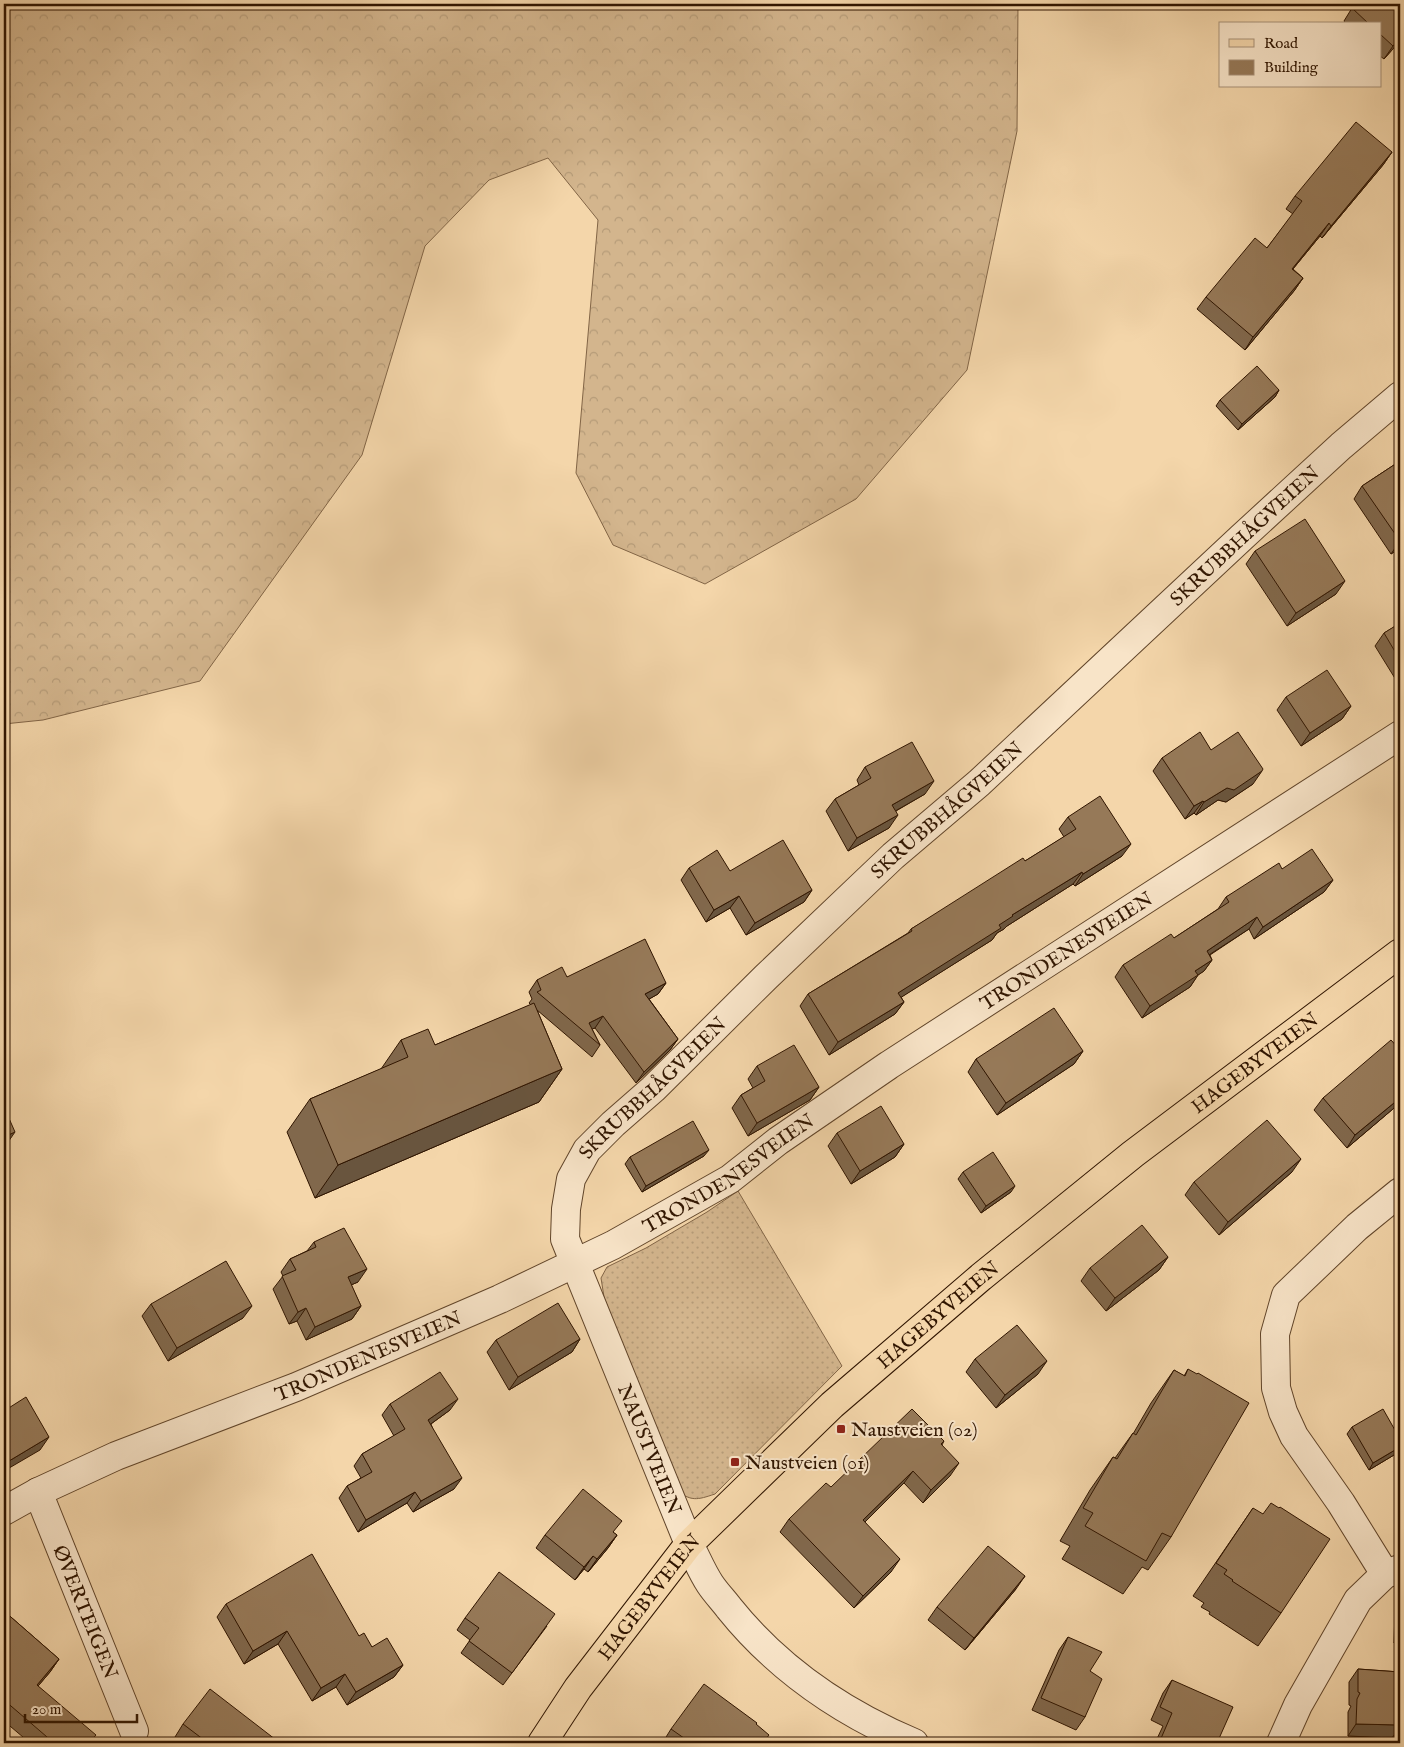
<svg xmlns="http://www.w3.org/2000/svg" width="1404" height="1747" viewBox="0 0 1404 1747" font-family="'IM FELL English',serif">
<defs>
<pattern id="grass-dots" width="8" height="8" patternUnits="userSpaceOnUse" patternTransform="scale(1.25)"><rect width="8" height="8" fill="#d3b58d"/><path d="M2 2h.1M6 6h.1" fill="none" stroke="#b59b78" stroke-width="1.8" stroke-linecap="round"/></pattern>
<pattern id="forest-crowns" width="20" height="18" patternUnits="userSpaceOnUse" patternTransform="scale(1.25)"><rect width="20" height="18" fill="#d3b58d"/><path d="M2 6a3 3 0 1 1 6 0M12 15a3 3 0 1 1 6 0" fill="none" stroke="#b59b78"/></pattern>
</defs>
<rect width="100%" height="100%" fill="#f4d6aa"/>
<filter id="stains"><feTurbulence type="fractalNoise" baseFrequency=".004" numOctaves="4"/><feColorMatrix values="0 0 0 0 .2 0 0 0 0 .09 0 0 0 0 .02 0 0 0 .5 -.17"/></filter>
<radialGradient id="worn" r=".72"><stop offset=".6" stop-color="#630" stop-opacity="0"/><stop offset="1" stop-color="#630" stop-opacity=".3"/></radialGradient>
<path fill="url(#grass-dots)" stroke="#826546" d="M738,1191L842,1366L715,1494C697,1500 691,1502 675,1489L604,1297L601,1278L607,1267L646,1248L707,1212Z"/>
<polygon fill="url(#forest-crowns)" stroke="#826546" points="4,4 1018,4 1017,131 967,370 856,499 705,584 613,545 576,473 598,220 548,158 489,180 425,246 362,455 200,681 43,720 4,724"/>
<g fill="none" stroke-linecap="round" stroke-linejoin="round">
<defs>
<g id="minor">
<path id="s1" d="M38,1492L134,1731"/>
<path id="s2" d="M4,1511L38,1492L116,1456L296,1387L500,1299L613,1245L730,1179L778,1141L889,1065L1400,735"/>
<polyline points="1385,1574 1341,1503 1294,1436 1283,1412 1276,1388 1275,1334 1286,1295 1357,1227 1400,1192"/>
<path id="s3" d="M914,1743C843,1713 778,1669 729,1608C723,1600 716,1593 710,1584C702,1572 696,1557 689,1544L565,1239L566,1209L571,1179L587,1150L613,1124L653,1089L766,977L893,856L979,783L1241,538L1341,446L1400,396"/>
<polyline points="1281,1743 1298,1705 1358,1600 1385,1574 1400,1569"/>
</g>
<g id="major">
<path id="s4" d="M542,1743L578,1688L689,1544L832,1405L981,1277L1133,1154L1400,953"/>
</g>
</defs>
<use href="#minor" stroke="#61452a" stroke-width="30"/>
<use href="#major" stroke="#301500" stroke-width="30"/>
<use href="#minor" stroke="#f8e4c8" stroke-width="28"/>
<use href="#major" stroke="#f4d6aa" stroke-width="28"/>
</g>
<g fill="#81684c" stroke="#301500">
<polygon points="1400,4 1400,41 1384,59 1380,56 1380,24 1346,24 1344,21 1352,8"/>
<polygon points="1392,152 1383,165 1322,238 1320,236 1293,269 1303,278 1294,291 1245,350 1197,309 1206,297 1267,248 1293,214 1286,209 1295,196"/>
<polygon points="1279,390 1275,397 1238,430 1216,406 1220,400"/>
<polygon points="1400,461 1400,548 1391,554 1354,499 1362,486"/>
<polygon points="1255,551 1336,594 1287,626 1246,564"/>
<polygon points="1400,619 1400,678 1396,680 1375,646 1384,633 1399,624 1400,622 1399,620"/>
<polygon points="1286,697 1351,706 1342,719 1301,746 1277,710"/>
<polygon points="1211,750 1253,784 1226,802 1218,800 1196,815 1194,813 1185,819 1153,771 1162,758"/>
<polygon points="865,767 925,794 896,811 889,828 848,851 826,811 835,799 859,785 857,780"/>
<polygon points="1068,817 1122,856 1075,886 1073,884 1007,926 1004,929 997,933 992,940 901,997 904,1002 895,1014 829,1055 800,1006 808,994 908,933 911,929 1025,861 1064,837 1059,829"/>
<polygon points="689,868 730,871 812,890 804,902 746,935 730,908 706,922 681,880"/>
<polygon points="1282,869 1333,880 1324,892 1254,939 1249,929 1210,955 1212,960 1204,971 1198,975 1190,987 1142,1018 1115,977 1123,965 1174,938 1218,909 1226,897"/>
<polygon points="567,977 666,983 658,994 649,999 678,1039 670,1050 636,1083 595,1028 592,1029 600,1045 592,1057 537,1010 562,1069 539,1102 315,1198 287,1132 310,1099 381,1069 401,1040 435,1045 531,1005 529,1003 532,999 529,992 537,980"/>
<polygon points="1400,1050 1400,1103 1347,1148 1314,1110 1323,1098"/>
<polygon points="1083,1051 1074,1064 997,1115 968,1072 976,1059"/>
<polygon points="757,1066 819,1087 810,1100 748,1136 732,1108 741,1095 753,1088 748,1079"/>
<polygon points="837,1133 904,1144 895,1157 851,1184 828,1146"/>
<polygon points="704,1156 642,1192 625,1164 630,1157"/>
<polygon points="963,1172 1011,1192 981,1213 958,1179"/>
<polygon points="1292,1172 1219,1235 1185,1195 1194,1182"/>
<polygon points="314,1242 358,1282 351,1285 361,1306 352,1319 306,1340 297,1321 289,1324 273,1289 283,1276 281,1272 290,1259 307,1251"/>
<polygon points="1168,1257 1159,1270 1106,1311 1081,1281 1090,1268"/>
<polygon points="151,1304 243,1318 168,1361 142,1316"/>
<polygon points="580,1339 572,1352 509,1390 487,1352 496,1340"/>
<polygon points="975,1359 1038,1374 996,1408 966,1372"/>
<polygon points="1188,1369 1171,1537 1148,1570 1142,1567 1123,1594 1062,1559 1070,1546 1060,1541 1090,1490 1113,1457 1115,1458 1133,1433 1133,1434 1151,1403 1174,1370 1184,1376"/>
<polygon points="390,1404 450,1410 431,1424 454,1489 413,1512 407,1503 358,1532 339,1498 347,1486 361,1478 354,1466 362,1454 394,1436 382,1415"/>
<polygon points="1352,1427 1400,1439 1400,1450 1399,1452 1369,1470 1347,1434"/>
<polygon points="944,1441 942,1445 950,1476 923,1503 904,1483 865,1522 891,1572 854,1608 780,1532 789,1519 831,1487"/>
<polygon points="1253,1508 1281,1613 1258,1646 1209,1614 1210,1612 1201,1607 1204,1603 1193,1596"/>
<polygon points="614,1533 617,1535 608,1548 588,1572 584,1569 575,1580 536,1548 545,1535"/>
<polygon points="1016,1589 965,1650 928,1620 937,1607"/>
<polygon points="226,1604 359,1636 372,1647 403,1665 394,1677 347,1705 336,1687 312,1701 278,1644 244,1664 217,1617"/>
<polygon points="1400,1604 1400,1643 1394,1643 1395,1610"/>
<polygon points="4,1611 59,1659 50,1672 38,1686 91,1743 30,1743 4,1721"/>
<polygon points="465,1618 547,1626 503,1685 461,1653 470,1640 457,1630"/>
<polygon points="1068,1637 1090,1671 1085,1717 1076,1730 1032,1710 1059,1650"/>
<polygon points="1358,1669 1400,1672 1400,1727 1392,1738 1348,1736 1348,1712 1351,1706 1349,1705 1349,1682"/>
<polygon points="1172,1680 1217,1743 1155,1743 1163,1726 1151,1720 1163,1693"/>
<polygon points="183,1724 280,1743 183,1743 175,1737"/>
<polygon points="756,1725 763,1743 664,1743 663,1742 671,1729"/>
</g>
<g fill="#69553e" stroke="#301500">
<polygon points="1400,38 1400,41 1384,59 1393,46"/>
<polygon points="1392,152 1383,165 1322,238 1331,226"/>
<polygon points="1329,223 1320,236 1283,281 1292,269"/>
<polygon points="1303,278 1294,291 1245,350 1253,337"/>
<polygon points="1279,390 1275,397 1238,430 1242,424"/>
<polygon points="1400,541 1400,548 1391,554"/>
<polygon points="1345,581 1336,594 1287,626 1296,613"/>
<polygon points="1400,674 1400,678 1396,680"/>
<polygon points="1351,706 1342,719 1301,746 1310,733"/>
<polygon points="1262,771 1253,784 1226,802 1218,800 1196,815 1204,802 1227,788"/>
<polygon points="934,781 925,794 883,818 892,805"/>
<polygon points="1203,801 1194,813 1185,819 1194,806"/>
<polygon points="898,815 889,828 848,851 857,838"/>
<polygon points="1131,844 1122,856 1075,886 1083,874"/>
<polygon points="1082,872 1073,884 1007,926 1004,929 997,933 992,940 889,1005 898,993 1012,915"/>
<polygon points="1333,880 1324,892 1254,939 1263,927"/>
<polygon points="812,890 804,902 746,935 755,923"/>
<polygon points="739,896 730,908 706,922 714,910"/>
<polygon points="1257,917 1249,929 1198,962 1207,951"/>
<polygon points="1212,960 1204,971 1198,975 1190,987 1142,1018 1150,1006 1195,971"/>
<polygon points="666,983 658,994 637,1006 645,994"/>
<polygon points="904,1002 895,1014 829,1055 838,1042"/>
<polygon points="603,1016 595,1028 585,1032 589,1023"/>
<polygon points="678,1039 670,1050 636,1083 644,1072"/>
<polygon points="1083,1051 1074,1064 997,1115 1006,1103"/>
<polygon points="562,1069 539,1102 315,1198 338,1165"/>
<polygon points="819,1087 810,1100 748,1136 757,1123"/>
<polygon points="1400,1098 1400,1103 1347,1148 1355,1135"/>
<polygon points="15,1132 6,1145 4,1146 4,1137"/>
<polygon points="904,1144 895,1157 851,1184 860,1171"/>
<polygon points="709,1150 704,1156 642,1192 646,1186"/>
<polygon points="1301,1159 1292,1172 1219,1235 1228,1222"/>
<polygon points="1015,1186 1011,1192 981,1213 986,1206"/>
<polygon points="1168,1257 1159,1270 1106,1311 1115,1298"/>
<polygon points="367,1269 358,1282 339,1290 348,1277"/>
<polygon points="252,1306 243,1318 168,1361 177,1348"/>
<polygon points="361,1306 352,1319 306,1340 315,1327"/>
<polygon points="306,1308 297,1321 289,1324 298,1312"/>
<polygon points="580,1339 572,1352 509,1390 518,1377"/>
<polygon points="1047,1361 1038,1374 996,1408 1005,1395"/>
<polygon points="458,1399 450,1410 421,1431 428,1420"/>
<polygon points="49,1437 40,1450 4,1471 4,1464"/>
<polygon points="1400,1447 1400,1450 1399,1452 1369,1470 1373,1463"/>
<polygon points="959,1463 950,1476 923,1503 931,1490"/>
<polygon points="913,1471 904,1483 854,1533 863,1520"/>
<polygon points="462,1478 454,1489 413,1512 421,1501"/>
<polygon points="415,1492 407,1503 358,1532 366,1520"/>
<polygon points="617,1535 608,1548 588,1572 597,1559"/>
<polygon points="593,1556 584,1569 575,1580 584,1567"/>
<polygon points="900,1559 891,1572 854,1608 863,1596"/>
<polygon points="1025,1576 1016,1589 965,1650 974,1638"/>
<polygon points="287,1631 278,1644 244,1664 253,1651"/>
<polygon points="1398,1637 1400,1637 1400,1643 1394,1643"/>
<polygon points="59,1659 50,1672 28,1698 37,1685"/>
<polygon points="403,1665 394,1677 347,1705 356,1692"/>
<polygon points="345,1674 336,1687 312,1701 321,1688"/>
<polygon points="1356,1724 1400,1725 1400,1727 1392,1738 1348,1736"/>
</g>
<g fill="#967958" stroke="#301500">
<polygon points="1357,4 1400,4 1400,38 1393,46 1380,34 1380,24 1369,24 1352,8"/>
<polygon points="1356,122 1392,152 1331,226 1329,223 1292,269 1303,278 1253,337 1206,297 1255,238 1267,248 1302,201 1295,196"/>
<polygon points="1257,366 1279,390 1242,424 1220,400"/>
<polygon points="1400,461 1400,541 1362,486"/>
<polygon points="1305,519 1345,581 1296,613 1255,551"/>
<polygon points="1400,623 1400,660 1384,633"/>
<polygon points="1327,670 1351,706 1310,733 1286,697"/>
<polygon points="1200,732 1211,750 1238,732 1263,769 1262,771 1234,790 1227,788 1204,802 1203,801 1194,806 1162,758"/>
<polygon points="912,742 934,781 892,805 898,815 857,838 835,799 871,778 865,767"/>
<polygon points="1100,796 1131,844 1083,874 1082,872 1012,915 1013,916 999,925 1001,928 898,993 904,1002 838,1042 808,994 912,931 911,929 1023,858 1025,861 1076,829 1068,817"/>
<polygon points="783,840 812,890 755,923 739,896 714,910 689,868 717,850 730,871"/>
<polygon points="1312,849 1333,880 1263,927 1257,917 1207,951 1212,960 1195,971 1198,975 1150,1006 1123,965 1171,934 1174,938 1229,902 1226,897 1279,863 1282,869"/>
<polygon points="645,939 666,983 645,994 678,1039 644,1072 603,1016 589,1023 600,1045 537,992 541,990 537,980 562,967 567,977"/>
<polygon points="534,1003 562,1069 338,1165 310,1099 408,1057 401,1040 428,1029 435,1045"/>
<polygon points="1054,1008 1083,1051 1006,1103 976,1059"/>
<polygon points="1391,1040 1400,1050 1400,1098 1355,1135 1323,1098"/>
<polygon points="794,1045 819,1087 757,1123 741,1095 765,1081 757,1066"/>
<polygon points="881,1106 904,1144 860,1171 837,1133"/>
<polygon points="4,1107 15,1132 4,1137"/>
<polygon points="1267,1120 1301,1159 1228,1222 1194,1182"/>
<polygon points="693,1121 709,1150 646,1186 630,1157"/>
<polygon points="993,1152 1015,1186 986,1206 963,1172"/>
<polygon points="1142,1225 1168,1257 1115,1298 1090,1268"/>
<polygon points="344,1228 367,1269 348,1277 361,1306 315,1327 306,1308 298,1312 282,1276 296,1270 290,1259 316,1247 314,1242"/>
<polygon points="226,1261 252,1306 177,1348 151,1304"/>
<polygon points="558,1303 580,1339 518,1377 496,1340"/>
<polygon points="1017,1325 1047,1361 1005,1395 975,1359"/>
<polygon points="1188,1369 1197,1374 1198,1373 1249,1403 1171,1537 1162,1533 1146,1561 1085,1526 1093,1513 1083,1508 1113,1457 1117,1459 1133,1433 1136,1435 1174,1370 1185,1376"/>
<polygon points="440,1372 458,1399 428,1420 462,1478 421,1501 415,1492 366,1520 347,1486 372,1472 362,1454 405,1429 390,1404"/>
<polygon points="26,1397 49,1437 4,1464 4,1411"/>
<polygon points="912,1409 944,1441 941,1444 959,1463 931,1490 913,1471 863,1520 900,1559 863,1596 789,1519 826,1483 831,1487"/>
<polygon points="1383,1409 1400,1439 1400,1447 1373,1463 1352,1427"/>
<polygon points="583,1489 622,1521 613,1532 617,1535 597,1559 593,1556 584,1567 545,1535"/>
<polygon points="1271,1503 1279,1508 1280,1507 1330,1539 1281,1613 1232,1581 1233,1580 1224,1574 1227,1570 1216,1563 1253,1508 1263,1514"/>
<polygon points="988,1546 1025,1576 974,1638 937,1607"/>
<polygon points="312,1554 359,1636 364,1633 372,1647 387,1638 403,1665 356,1692 345,1674 321,1688 287,1631 253,1651 226,1604"/>
<polygon points="499,1572 555,1614 512,1673 469,1641 479,1628 465,1618"/>
<polygon points="1400,1604 1400,1637 1398,1637"/>
<polygon points="4,1611 59,1659 37,1685 96,1735 89,1743 54,1743 4,1700"/>
<polygon points="1068,1637 1102,1652 1090,1671 1102,1679 1085,1717 1041,1698"/>
<polygon points="1358,1669 1400,1672 1400,1725 1356,1724 1357,1699 1360,1693 1358,1692"/>
<polygon points="1172,1680 1233,1707 1217,1743 1159,1743 1172,1713 1160,1707"/>
<polygon points="704,1684 757,1723 756,1724 769,1735 763,1743 691,1743 671,1729"/>
<polygon points="210,1689 280,1743 208,1743 183,1724"/>
</g>
<g fill="#8f2418" stroke="#f8e4c8" stroke-width="2">
<rect x="836" y="1424" width="10" height="10" rx="2.5"/>
<rect x="730" y="1457" width="10" height="10" rx="2.5"/>
</g>
<g text-anchor="middle" stroke-width="4" stroke-linejoin="round" paint-order="stroke">
<g font-size="20" fill="#301500" stroke="#f8e4c8">
<text dy="7" stroke="none"><textPath href="#s3" startOffset="1630">SKRUBBHÅGVEIEN</textPath></text>
<text dy="7" stroke="none"><textPath href="#s3" startOffset="1225">SKRUBBHÅGVEIEN</textPath></text>
<text dy="7" stroke="none"><textPath href="#s2" startOffset="1206">TRONDENESVEIEN</textPath></text>
<text dy="7" stroke="none"><textPath href="#s4" startOffset="991">HAGEBYVEIEN</textPath></text>
<text dy="7" stroke="none"><textPath href="#s3" startOffset="820">SKRUBBHÅGVEIEN</textPath></text>
<text dy="7" stroke="none"><textPath href="#s2" startOffset="801">TRONDENESVEIEN</textPath></text>
<text dy="7" stroke="none"><textPath href="#s4" startOffset="586">HAGEBYVEIEN</textPath></text>
<text dy="7" stroke="none"><textPath href="#s2" startOffset="396">TRONDENESVEIEN</textPath></text>
<text transform="translate(650 1449) rotate(68)" y="7">NAUSTVEIEN</text>
<text dy="7" stroke="none"><textPath href="#s4" startOffset="181">HAGEBYVEIEN</textPath></text>
<text dy="7" stroke="none"><textPath href="#s1" startOffset="129">ØVERTEIGEN</textPath></text>
</g>
<g font-size="20" fill="#301500" stroke="#f8e4c8" text-anchor="start">
<text x="851" y="1436">Naustveien (02)</text>
<text x="745" y="1469">Naustveien (01)</text>
</g>
</g>
<rect width="1404" height="1747" fill="none" stroke="#f4d6aa" stroke-width="20"/>
<rect x="5" y="5" width="1394" height="1737" fill="none" stroke="#301500" stroke-width="2.5"/>
<rect x="10" y="10" width="1384" height="1727" fill="none" stroke="#301500"/>
<rect x="1219" y="22" width="162" height="65" fill="#f8e4c8" stroke="#a89178"/>
<rect x="1229" y="39" width="25" height="8" fill="#f4d6aa" stroke="#a89178"/>
<text x="1264" y="48" font-size="15" fill="#301500">Road</text>
<rect x="1229" y="60" width="25" height="15" fill="#967958" stroke="#a89178"/>
<text x="1264" y="72" font-size="15" fill="#301500">Building</text>
<path d="M25 1714v8h112v-8" fill="none" stroke="#301500" stroke-width="2.5"/>
<text x="32" y="1714" font-size="15" fill="#301500" stroke="#f8e4c8" stroke-width="4" paint-order="stroke">20 m</text>
<rect width="100%" height="100%" filter="url(#stains)"/>
<rect width="100%" height="100%" fill="url(#worn)"/>
</svg>
